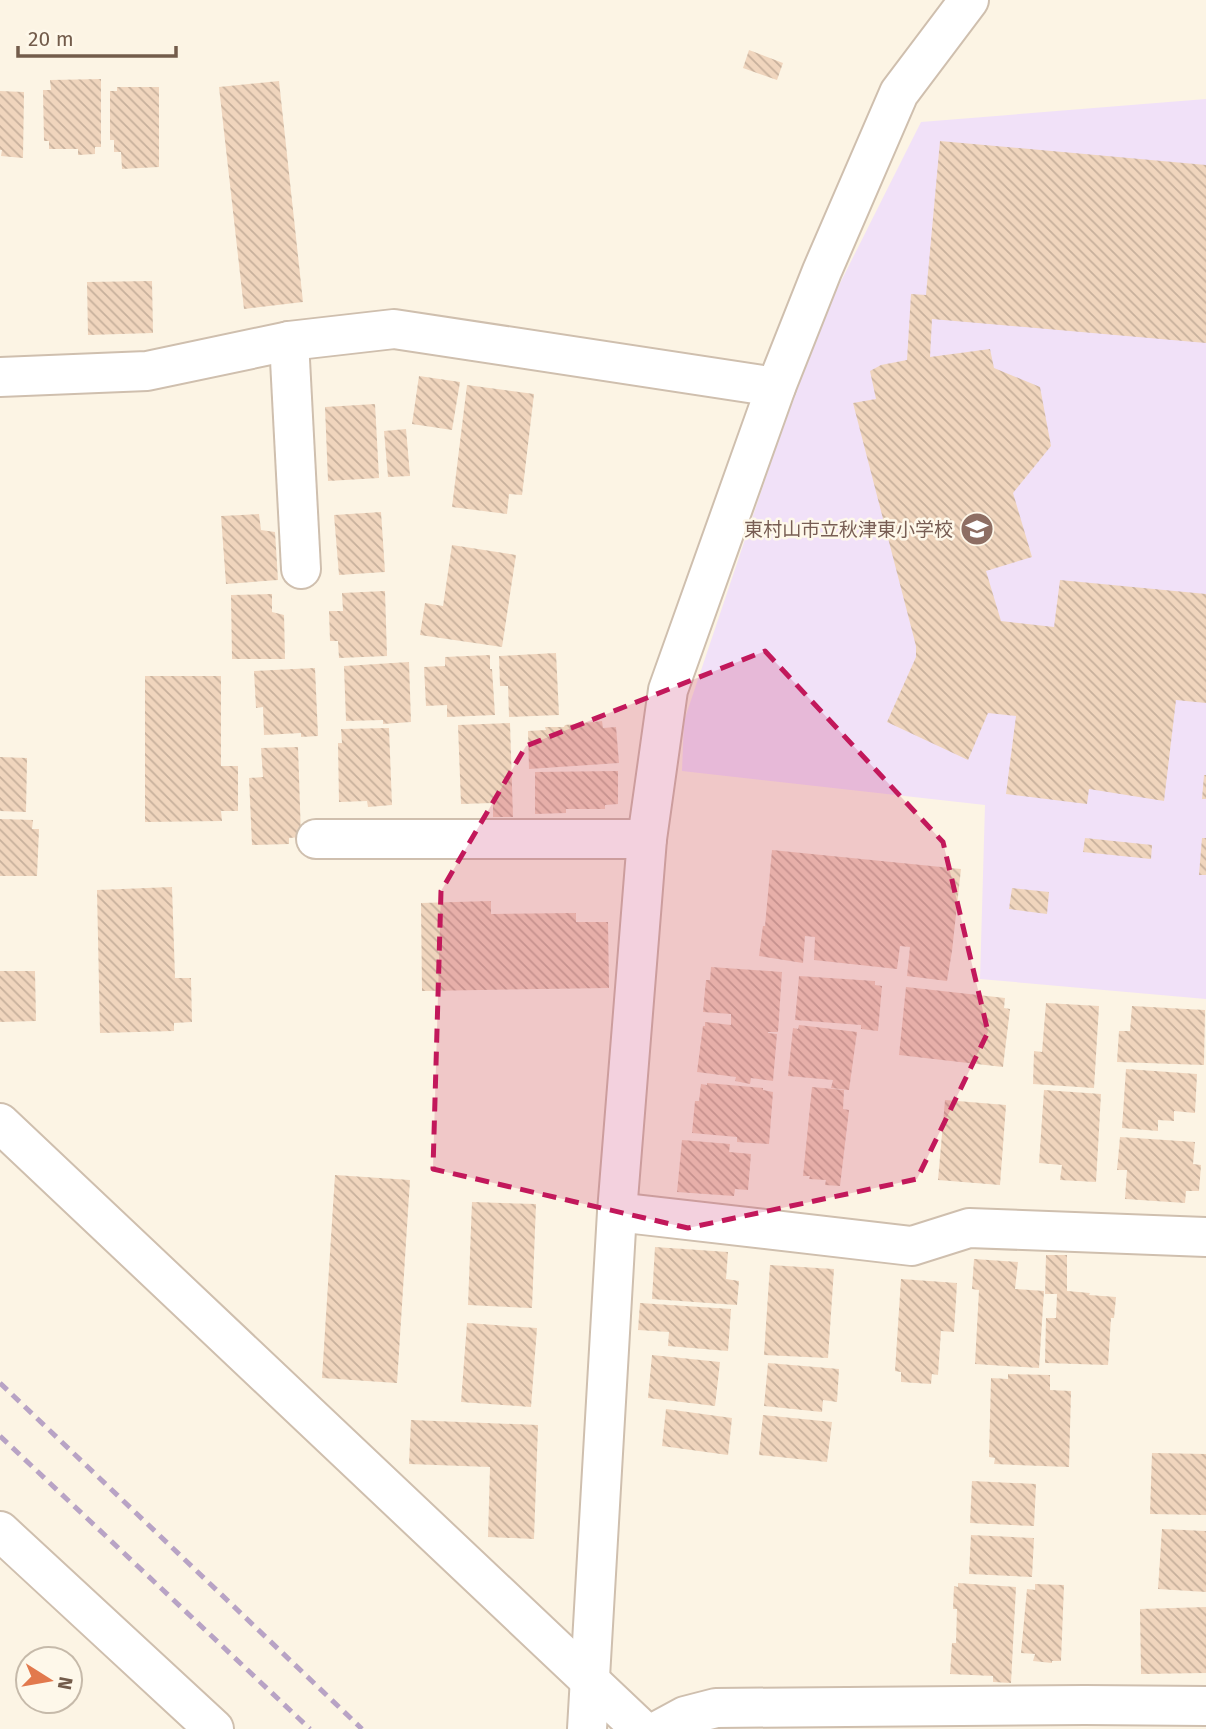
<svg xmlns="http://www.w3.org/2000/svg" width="1206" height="1729" viewBox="0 0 1206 1729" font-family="'Fira Sans','Noto Sans JP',sans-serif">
<defs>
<pattern id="building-back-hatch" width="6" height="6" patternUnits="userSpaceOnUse" patternTransform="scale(1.75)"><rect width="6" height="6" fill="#f0d5bd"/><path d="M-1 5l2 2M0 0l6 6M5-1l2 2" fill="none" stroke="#c7b09c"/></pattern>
</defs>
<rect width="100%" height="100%" fill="#fcf4e4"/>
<polygon fill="#f1e1f8" points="1206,99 1206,999 980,979 985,805 682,771 684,721 813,337 921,122"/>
<g fill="url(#building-back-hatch)">
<polygon points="749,50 783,63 777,80 743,68"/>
<polygon points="101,79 101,147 95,147 95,154 78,155 78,149 49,149 49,141 44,141 43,90 51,90 50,80"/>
<polygon points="279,81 303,302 244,309 219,87"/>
<polygon points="117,87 159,87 159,167 122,169 121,152 114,152 114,140 110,140 110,91 117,91"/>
<polygon points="0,91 24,92 23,158 1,156 2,150 0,150"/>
<polygon points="940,141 1206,165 1206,343 932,319 930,357 990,349 994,368 1040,387 1051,446 1013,493 1032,557 986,571 1001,621 1054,627 1060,580 1206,594 1206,703 1176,700 1164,801 1089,789 1087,804 1006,794 1016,716 988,713 968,760 887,722 916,657 916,646 853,403 876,399 870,371 881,365 907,360 911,294 926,295"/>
<polygon points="152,281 153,333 88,335 87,282"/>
<polygon points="419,376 460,382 452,430 412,424"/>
<polygon points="467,385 534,394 522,495 509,494 507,514 452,507"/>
<polygon points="375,404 379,478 328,481 325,407"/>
<polygon points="406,429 410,476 388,477 384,431"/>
<polygon points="381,512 385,572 339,575 334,515"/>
<polygon points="259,514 261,530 275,532 278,580 226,584 221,516"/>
<polygon points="452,545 516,555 502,647 420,635 425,603 443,606"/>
<polygon points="385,591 387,656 339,658 338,641 330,641 329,611 343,611 342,593"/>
<polygon points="272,594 272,612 284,615 285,659 232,659 231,595"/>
<polygon points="556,653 559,715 509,717 508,686 500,686 499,656"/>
<polygon points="490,655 490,669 492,669 495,715 447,717 447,705 426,706 424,667 445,666 445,657"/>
<polygon points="409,662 411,722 383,724 383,720 346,721 344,666"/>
<polygon points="315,668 318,736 301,737 301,733 264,735 263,707 256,708 254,671"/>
<polygon points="145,676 221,676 221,766 238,766 238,811 221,811 222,821 145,822"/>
<polygon points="602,721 603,728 616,727 619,763 529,769 528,731 546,730 545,727 564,727 565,725"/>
<polygon points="510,723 513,817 493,817 493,803 461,804 458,725"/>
<polygon points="389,728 392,805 368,807 367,801 339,802 338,743 342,743 341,729"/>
<polygon points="298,747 301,837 289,838 289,844 252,845 249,778 263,777 261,748"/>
<polygon points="0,757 27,758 26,812 0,811"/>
<polygon points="618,771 618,804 605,805 605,809 566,809 566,813 535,814 535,772"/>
<polygon points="1204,775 1206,775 1206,799 1202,799"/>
<polygon points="0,819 33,820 32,829 39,829 37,876 0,876"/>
<polygon points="1085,838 1152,845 1151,859 1083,852"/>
<polygon points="1202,838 1206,838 1206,875 1199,875"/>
<polygon points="772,850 961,869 952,951 947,981 907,976 910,947 900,946 897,969 814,960 815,937 805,936 803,963 759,956 763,926 765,926"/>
<polygon points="172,887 175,978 191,978 192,1022 174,1023 174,1031 100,1033 97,890"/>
<polygon points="1012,888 1049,892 1047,914 1009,909"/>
<polygon points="491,901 491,914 576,913 576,922 608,922 609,988 422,991 421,903"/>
<polygon points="711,967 782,972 778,1032 768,1032 768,1033 777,1034 773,1081 751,1078 750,1084 735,1081 736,1077 697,1072 703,1026 705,1026 705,1022 731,1025 731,1014 703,1012 706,980 710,980"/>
<polygon points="0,971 35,971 36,1021 0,1022"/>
<polygon points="799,976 875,981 875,985 882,986 878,1031 861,1029 861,1025 795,1020"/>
<polygon points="906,987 1005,998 1004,1008 1010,1009 1003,1067 899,1055"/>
<polygon points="1046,1003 1099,1006 1094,1088 1033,1084 1034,1051 1042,1052"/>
<polygon points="1132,1006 1205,1010 1204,1065 1117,1062 1119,1031 1130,1031"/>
<polygon points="799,1025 857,1032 849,1090 831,1088 833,1080 788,1076 793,1028 798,1029"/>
<polygon points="1126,1069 1197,1074 1195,1113 1174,1111 1174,1121 1158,1120 1158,1131 1122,1128"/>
<polygon points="707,1083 763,1088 763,1090 773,1092 769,1144 737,1142 737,1137 692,1133 695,1101 699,1101 701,1084 707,1085"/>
<polygon points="812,1087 844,1090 843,1109 849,1110 840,1186 825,1185 826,1180 809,1179 810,1176 803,1176"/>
<polygon points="1044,1090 1101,1094 1096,1182 1060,1180 1062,1165 1039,1163"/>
<polygon points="945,1100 1006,1105 1000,1185 938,1180"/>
<polygon points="1120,1137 1195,1142 1193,1164 1201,1165 1199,1191 1186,1191 1185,1203 1125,1199 1127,1170 1117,1170"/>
<polygon points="682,1140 730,1144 729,1152 751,1154 748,1190 735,1189 734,1196 677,1192"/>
<polygon points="335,1175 410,1180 397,1383 322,1378"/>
<polygon points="472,1202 536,1204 532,1308 468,1305"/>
<polygon points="655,1247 728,1252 726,1279 739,1281 737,1305 652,1299"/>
<polygon points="1046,1255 1067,1255 1067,1291 1090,1293 1089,1295 1116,1297 1114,1318 1111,1318 1108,1365 1045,1363 1046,1318 1056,1318 1057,1294 1045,1294"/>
<polygon points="974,1259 1018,1262 1015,1289 1044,1291 1039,1368 975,1364 979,1290 972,1289"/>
<polygon points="770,1265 834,1269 828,1358 764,1355"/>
<polygon points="901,1279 957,1283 954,1332 941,1331 938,1375 932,1374 931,1384 901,1382 901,1372 895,1371"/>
<polygon points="640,1303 731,1309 728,1351 668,1346 669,1332 638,1330"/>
<polygon points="467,1323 537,1328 531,1407 461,1402"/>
<polygon points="652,1355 720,1362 715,1406 648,1398"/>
<polygon points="768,1363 839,1369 837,1402 823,1400 822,1412 764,1406"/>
<polygon points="1008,1374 1050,1375 1050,1390 1071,1391 1069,1467 994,1464 995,1458 989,1457 991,1378 1008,1379"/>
<polygon points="666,1409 732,1418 728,1455 662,1446"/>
<polygon points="763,1415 832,1422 827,1462 759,1455"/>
<polygon points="411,1420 538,1425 534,1539 488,1537 490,1467 409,1464"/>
<polygon points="1152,1453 1206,1454 1206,1515 1150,1514"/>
<polygon points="972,1481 1036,1484 1034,1526 970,1523"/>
<polygon points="1162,1529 1206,1531 1206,1592 1158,1589"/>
<polygon points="971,1535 1034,1538 1032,1577 969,1574"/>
<polygon points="958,1583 1016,1587 1011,1683 993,1682 993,1676 950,1674 952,1643 956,1643 957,1609 953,1609 954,1586 958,1587"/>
<polygon points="1035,1584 1064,1585 1061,1661 1052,1661 1052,1663 1033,1661 1035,1654 1021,1653 1027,1589 1035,1590"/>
<polygon points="1206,1607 1206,1673 1141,1674 1140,1609"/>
</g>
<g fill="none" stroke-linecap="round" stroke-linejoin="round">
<defs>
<g id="street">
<polyline points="289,341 301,569"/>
<polyline points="0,377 147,371 289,341 394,329 776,387"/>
<polyline points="316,839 647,839"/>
<polyline points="0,1123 641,1729"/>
<polyline points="617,1212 912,1246 969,1228 1206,1237"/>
<polyline points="0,1531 214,1729"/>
<polyline points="587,1729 617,1212 647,839 668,690 776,387 822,271 899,93 969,0"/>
<polyline points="661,1729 685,1716 716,1708 1085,1705 1206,1706"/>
</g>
</defs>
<use href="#street" stroke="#cfbfae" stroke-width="42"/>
<use href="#street" stroke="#fff" stroke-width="38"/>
<g stroke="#b8a3c5" stroke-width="5" stroke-dasharray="10 7" stroke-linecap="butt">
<polyline points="0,1383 362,1729"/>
<polyline points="0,1436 310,1729"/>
</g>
</g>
<path fill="#c2185b" fill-opacity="0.2" stroke="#c2185b" stroke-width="5" stroke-dasharray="14 9" stroke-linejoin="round" d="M765,651L943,842L988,1032L917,1179L688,1228L433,1169L441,891L526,746Z"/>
<defs>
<symbol id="school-disc" viewBox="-11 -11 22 22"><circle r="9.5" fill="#8d6e63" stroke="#fef8ea"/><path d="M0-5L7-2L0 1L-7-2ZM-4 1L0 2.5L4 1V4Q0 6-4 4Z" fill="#fff"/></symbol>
</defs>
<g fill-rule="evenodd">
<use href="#school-disc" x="958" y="510" width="38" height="38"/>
</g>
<g text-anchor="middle" stroke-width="5" stroke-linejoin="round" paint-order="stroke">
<g font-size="19" fill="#785e54" stroke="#fef8ea" text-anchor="end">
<text x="953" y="536">東村山市立秋津東小学校</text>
</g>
</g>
<g transform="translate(49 1680) rotate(101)"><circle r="33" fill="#fef8ea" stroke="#c6baaa" stroke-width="2"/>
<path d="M0-5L12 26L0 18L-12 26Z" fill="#e2794d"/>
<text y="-10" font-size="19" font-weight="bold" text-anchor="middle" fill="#735c4b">N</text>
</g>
<path d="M18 46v10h158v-10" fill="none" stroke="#735c4b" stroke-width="3.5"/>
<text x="28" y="46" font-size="21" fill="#735c4b" stroke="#fef8ea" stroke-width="5" paint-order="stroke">20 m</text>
</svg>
